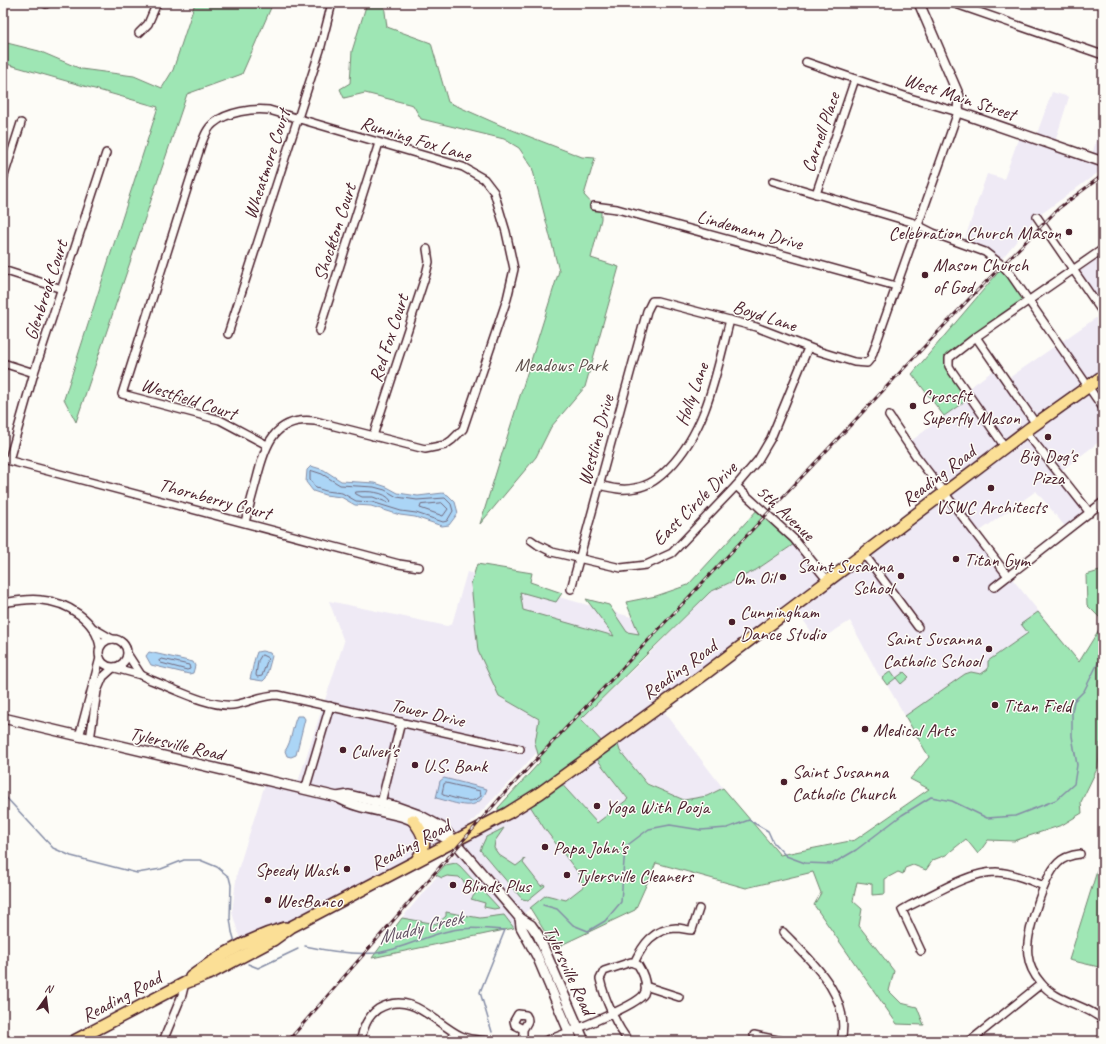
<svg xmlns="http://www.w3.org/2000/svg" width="1106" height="1044" viewBox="0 0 1106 1044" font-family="Caveat,sans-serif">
<rect width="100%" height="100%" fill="#fdfcf7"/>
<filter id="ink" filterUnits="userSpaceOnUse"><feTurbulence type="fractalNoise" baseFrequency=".025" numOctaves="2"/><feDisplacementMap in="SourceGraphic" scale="8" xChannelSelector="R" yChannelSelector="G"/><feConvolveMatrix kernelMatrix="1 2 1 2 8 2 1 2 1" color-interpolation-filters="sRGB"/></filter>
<g filter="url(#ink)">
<g fill="#efeaf5">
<polygon points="1052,92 1069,97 1054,145 1091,157 1103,120 1103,169 1037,217 999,262 963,244 987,174 1004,179 1020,134 1035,139"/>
<polygon points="1103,249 1103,439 1058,473 1090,513 1068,530 1036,491 976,534 1098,685 1000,826 910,779 929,757 887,685 878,674 850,621 818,641 794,607 660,706 723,788 707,796 684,801 647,783 620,751 616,738 605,745 581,719 637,666 710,592 756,570 797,542 828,580 944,493 907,444 970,397 966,390 997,368 1006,380 1103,313 1074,269"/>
<polygon points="467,572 657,624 455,840 527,801 544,828 582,878 584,886 566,901 546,895 520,917 521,927 372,958 402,918 459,850 454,841 243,950 232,912 237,873 266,781 296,788 344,642 329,601 447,626 452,624"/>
<polygon points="593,754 628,799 597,823 558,780"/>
</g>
<g fill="#9ee6b4" stroke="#748270" fill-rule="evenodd">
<polygon points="195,3 273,3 242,74 187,94 76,422 64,399 158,107 3,63 3,42 39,51 81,69 134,76 162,88 173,70"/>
<polygon points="367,3 384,4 387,27 431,43 448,102 502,126 582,157 595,158 584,195 594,206 601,206 601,219 591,258 619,267 585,387 551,427 536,457 480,524 559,271 532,167 519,148 504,139 421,119 413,105 365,93 344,98 340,89 350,83 352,51"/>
<polygon points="1001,269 1029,300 949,360 971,397 944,416 912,374"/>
<path d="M759,508L797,542L756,570L710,592L581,719L605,745L616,738L620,751L647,784L684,800L707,796L723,788L780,855L855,840L929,789L910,779L929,757L905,716L965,674L971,672L981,674L988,669V661L1028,633L1021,624L1038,612L1079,662L1103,623V742L1100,743L1098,767L1081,802L1082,813L1062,825L1014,841L988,840L978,854L966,839L946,855L933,860L926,870L913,865L905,868L903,874L898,872L885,879V894L872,895V884L857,882L853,901L862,909L859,926L894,971L889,991L901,1003L917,1007L924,1025L897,1024L814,905L821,893L813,872L746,888L656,863L635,910L555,948L530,908L546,895L566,900L584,886L581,881L582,878L544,828L527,801L499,818L498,808L540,762L535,743L539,719L499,696L478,651L471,584L477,564L532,573L530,582L562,593L556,602L520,592L523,610L614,636L586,599L609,605L627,632L639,634L626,602L656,596L688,585ZM593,754L628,799L597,823L558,780Z"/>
<polygon points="1103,570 1103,621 1087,605 1086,575"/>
<polygon points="891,671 896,678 904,672 909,677 901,684 896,678 887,685 882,678"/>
<polygon points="504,828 495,841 494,848 499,855 516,866 525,859 523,863 541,886 544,884 545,886 528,900 522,899 480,850 486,837"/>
<polygon points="1103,852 1103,968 1069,960"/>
<polygon points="456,863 460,866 499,908 494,909 484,907 485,903 471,899 475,894 459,877 447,876 442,878 436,875 445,865"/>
<polygon points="446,912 480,918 504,915 514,928 372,958 402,918 437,924 446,916"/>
</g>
<g fill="#abd5f6" stroke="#848ca5">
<polygon points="311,466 324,470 341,481 375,483 387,487 398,493 418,496 443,493 448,495 455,502 458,513 449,525 442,526 415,517 400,515 371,506 355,505 341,497 325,495 313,491 306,482 307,470"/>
<path d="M262,651L270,653L272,656L266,678L263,681L250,679C253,670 253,661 257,652Z"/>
<polygon points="149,652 193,662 195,666 193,673 189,674 151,665 146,656"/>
<path d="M297,716H303L305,719L296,755L291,757L287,756L285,751C292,741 292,727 297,716Z"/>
<path d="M444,778L487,789C478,815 457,803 436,798L440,781Z"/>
</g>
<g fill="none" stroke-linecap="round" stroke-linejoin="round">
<g stroke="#71687c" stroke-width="1">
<polygon points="313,471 322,474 340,485 374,487 385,490 397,497 417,500 445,498 451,504 453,511 447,521 443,522 416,513 401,511 372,502 356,501 342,493 326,491 316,488 310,480 310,472"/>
<path d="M356,492C367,491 385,491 391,501L389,503L373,497H362L356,494Z"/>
<polygon points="442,503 448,509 443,516 420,508 421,505"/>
<polygon points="262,655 268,658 262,676 257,677 256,675 258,661"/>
<polygon points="162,659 189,665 190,669 187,670 161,663 159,661"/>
<path d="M446,783L480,791L481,796C471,806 456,798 443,795L442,793L444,784Z"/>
</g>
<g stroke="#848ca5" stroke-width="1.5">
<polyline points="3,794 53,848 71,856 137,873 161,869 184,860 200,860 217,867 229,877 231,885 230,918 232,932 235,942"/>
<polyline points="543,905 557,909 573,925 588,931 605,921 621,902 625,847 649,829 670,825 701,830 727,828 749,820 768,831 773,842 786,856 805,863 832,864 856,850 902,815 931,797 952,801 987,818 1015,816 1056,800 1074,784 1077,765 1072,736 1072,712 1074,701 1084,691 1103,653"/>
<path d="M305,946C328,951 352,955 376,953C399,950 421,938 444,932C464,926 484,929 505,930L480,992L492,1032"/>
<polyline points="248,964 258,968 298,949"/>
</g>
<defs>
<g id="minor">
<polyline points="45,3 46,4"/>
<polyline points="953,3 1103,55"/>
<polyline points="139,33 148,24 157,3"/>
<polyline points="3,179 21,123"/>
<polyline points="773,181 911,222 933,233 985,252 1002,265 1011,275 1103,408"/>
<polyline points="816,194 855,79"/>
<polyline points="594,206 617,209 896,286"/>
<polyline points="1037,217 1103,313"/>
<polyline points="3,270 62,289"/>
<polyline points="319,331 379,143"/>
<polyline points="228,334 320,50 332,3"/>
<polyline points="976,337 1036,424"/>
<polyline points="3,363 34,373"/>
<polyline points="889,416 916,456 1008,576"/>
<polyline points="1026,432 1090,513"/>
<polyline points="373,436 426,274 429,262 427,249"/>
<polyline points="1005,447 952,371 949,366 949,358 976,337 1103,249"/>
<polyline points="3,459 399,564 419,567"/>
<polyline points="9,460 34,373 106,153"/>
<path d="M599,485C611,488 623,491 635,488C649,486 659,478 669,468C708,428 716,372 730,320"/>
<polyline points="736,486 794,539 828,581"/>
<path d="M245,522C249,508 253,493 257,478C265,446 274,416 315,421L425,449L445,445L452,440L463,429L507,299L514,269L506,232L494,192L484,179L463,167L269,110C253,108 227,112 214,123C207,128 204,137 201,145L122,394L220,420L267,445"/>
<polyline points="531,540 538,545 552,552 621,568 646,565 672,553 736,486 758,460 771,438 808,348"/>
<polyline points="864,554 918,627"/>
<polyline points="994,587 1103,502"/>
<polyline points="571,589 647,311 652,301 657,301 756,327 818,351 854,362 867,363 871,358 958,112 910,98 806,62"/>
<path d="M3,603C15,601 28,598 41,600C67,602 96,620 100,647"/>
<polyline points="93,628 112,639"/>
<circle cx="113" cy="653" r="14"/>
<polyline points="128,655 141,675"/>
<path d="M115,668L141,675L151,680C175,689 208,707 233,705C249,703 260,695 278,695L520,749"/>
<polyline points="79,737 100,658"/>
<polyline points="90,740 97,691 103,677 113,668"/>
<polyline points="305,790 330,706"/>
<polyline points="381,803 401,722"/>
<path d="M1080,854C1071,855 1064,857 1058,863C1044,877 1025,935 1028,955C1029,965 1034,975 1041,983C1057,1003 1084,1003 1103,1020"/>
<path d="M783,932C811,961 852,996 841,1041"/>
<path d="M921,951L902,910L909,906C935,894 968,872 996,872C1013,873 1029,880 1044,886"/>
<path d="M634,963C643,944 653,929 676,928C682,928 687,930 692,930L699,909"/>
<polyline points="645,986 679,997"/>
<path d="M523,1029L515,1025L514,1021L518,1014L526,1015C531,1022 525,1024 523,1030C523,1034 523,1038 523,1041"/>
<polyline points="754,1035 782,1041"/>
<polyline points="163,1041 182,995 185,983"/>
<path d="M361,1041C362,1029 368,1016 378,1009C411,989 434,1023 461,1036C469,1040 479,1040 488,1041"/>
<path d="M545,1041C562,1035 637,1006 644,994C648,985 643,973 638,965L631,962L604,971L600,979C604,997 617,1028 629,1041"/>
<polyline points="970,1041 1041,984"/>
</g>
<g id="secondary">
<polyline points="919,3 959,96 958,112 1103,162"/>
<path d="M3,718L337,797C357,809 382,810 404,817C422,823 436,836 454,841"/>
<polyline points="337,797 349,795 394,806 419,815 443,828 520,918 531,925 538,935 584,1041"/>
<polyline points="520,918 521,927 537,956 573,1041"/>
</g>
<g id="primary">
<path d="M413,820C425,835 428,844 417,860"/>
<path d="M191,977C218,956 252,937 285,928"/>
<polyline points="74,1041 185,983 211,973 273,940 291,927 508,813 540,793 706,673 1030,428 1103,376"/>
</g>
</defs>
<use href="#minor" stroke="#4a1f2b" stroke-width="10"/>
<use href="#secondary" stroke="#4a1f2b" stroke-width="12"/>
<use href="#primary" stroke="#4a1f2b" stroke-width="14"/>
<use href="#minor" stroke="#fdfcf7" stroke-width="7"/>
<use href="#secondary" stroke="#fdfcf7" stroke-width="9"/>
<use href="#primary" stroke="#fbdf96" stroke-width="11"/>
<defs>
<polyline id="rail" points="288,1041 501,797 970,298 1059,208 1103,175"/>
</defs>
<use href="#rail" stroke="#4a1f2b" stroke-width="3"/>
<use href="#rail" stroke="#fdfcf7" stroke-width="1.5" stroke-dasharray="4.5" stroke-linecap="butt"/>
</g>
</g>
<g fill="#4a1f2b" stroke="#fdfcf7" stroke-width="1.5">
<circle cx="1069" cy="232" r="4"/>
<circle cx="925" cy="275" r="4"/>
<circle cx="913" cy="406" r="4"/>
<circle cx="1048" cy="437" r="4"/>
<circle cx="991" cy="488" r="4"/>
<circle cx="956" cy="559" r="4"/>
<circle cx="901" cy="576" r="4"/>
<circle cx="783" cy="577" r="4"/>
<circle cx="732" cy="622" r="4"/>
<circle cx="989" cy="649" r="4"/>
<circle cx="995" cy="705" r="4"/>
<circle cx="865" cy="729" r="4"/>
<circle cx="343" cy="750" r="4"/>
<circle cx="415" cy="765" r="4"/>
<circle cx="784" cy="782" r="4"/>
<circle cx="597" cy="806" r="4"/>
<circle cx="545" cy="847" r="4"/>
<circle cx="347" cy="869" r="4"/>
<circle cx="567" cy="875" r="4"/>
<circle cx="453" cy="885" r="4"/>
<circle cx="268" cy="900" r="4"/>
</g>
<g text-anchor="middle" stroke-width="3" stroke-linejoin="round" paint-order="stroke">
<g font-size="19" fill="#4a1f2b" stroke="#fdfcf7">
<text transform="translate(960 96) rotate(18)" y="7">West Main Street</text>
<text transform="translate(820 132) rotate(-71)" y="7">Carnell Place</text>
<text transform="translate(416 138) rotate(17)" y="7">Running Fox Lane</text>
<text transform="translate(266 164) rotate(-72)" y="7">Wheatmore Court</text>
<text transform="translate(750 229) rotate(15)" y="7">Lindemann Drive</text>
<text transform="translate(334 232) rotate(-72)" y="7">Shockton Court</text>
<text transform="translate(45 290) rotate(-72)" y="7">Glenbrook Court</text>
<text transform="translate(765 315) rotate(18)" y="7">Boyd Lane</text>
<text transform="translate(388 338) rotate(-72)" y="7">Red Fox Court</text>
<text transform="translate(691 394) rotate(-70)" y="7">Holly Lane</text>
<text transform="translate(189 398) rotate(18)" y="7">Westfield Court</text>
<text transform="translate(595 440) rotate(-75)" y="7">Westline Drive</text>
<text transform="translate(938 475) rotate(-37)" y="7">Reading Road</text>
<text transform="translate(215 498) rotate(15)" y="7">Thornberry Court</text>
<text transform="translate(694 503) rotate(-45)" y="7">East Circle Drive</text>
<text transform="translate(786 512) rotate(43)" y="7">5th Avenue</text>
<text transform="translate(679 669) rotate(-36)" y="7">Reading Road</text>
<text transform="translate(428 712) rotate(13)" y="7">Tower Drive</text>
<text transform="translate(177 743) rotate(13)" y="7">Tylersville Road</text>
<text transform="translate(410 844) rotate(-28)" y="7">Reading Road</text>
<text transform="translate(570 970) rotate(65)" y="7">Tylersville Road</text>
<text transform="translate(121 996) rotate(-28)" y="7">Reading Road</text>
</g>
<g font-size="19" fill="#4a1f2b" stroke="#fdfcf7" text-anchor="start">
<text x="1061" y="239" text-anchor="end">Celebration Church Mason</text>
<text x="933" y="271">Mason Church<tspan x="933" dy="22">of God</tspan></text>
<text x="921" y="402">Crossfit<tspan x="921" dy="22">Superfly Mason</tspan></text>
<text x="1048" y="462" text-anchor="middle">Big Dog's<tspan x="1048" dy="22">Pizza</tspan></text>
<text x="991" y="513" text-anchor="middle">VSWC Architects</text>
<text x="964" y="566">Titan Gym</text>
<text x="893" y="572" text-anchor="end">Saint Susanna<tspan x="893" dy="22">School</tspan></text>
<text x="775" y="584" text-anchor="end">Om Oil</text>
<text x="740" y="618">Cunningham<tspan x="740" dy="22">Dance Studio</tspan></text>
<text x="981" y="645" text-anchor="end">Saint Susanna<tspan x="981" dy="22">Catholic School</tspan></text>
<text x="1003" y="712">Titan Field</text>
<text x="873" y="736">Medical Arts</text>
<text x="351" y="757">Culver's</text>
<text x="423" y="772">U.S. Bank</text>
<text x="792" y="778">Saint Susanna<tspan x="792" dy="22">Catholic Church</tspan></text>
<text x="605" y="813">Yoga With Pooja</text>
<text x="553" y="854">Papa John's</text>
<text x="339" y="876" text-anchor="end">Speedy Wash</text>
<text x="575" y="882">Tylersville Cleaners</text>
<text x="461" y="892">Blinds Plus</text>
<text x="276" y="907">WesBanco</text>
</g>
<g font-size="19" fill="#5f514d" stroke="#fdfcf7">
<text x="561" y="371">Meadows Park</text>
</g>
<g font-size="20" font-style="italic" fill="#675668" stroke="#fdfcf7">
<text transform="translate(420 927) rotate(-14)" y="7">Muddy Creek</text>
</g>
</g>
<rect width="1106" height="1044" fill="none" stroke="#fdfcf7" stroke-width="16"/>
<rect x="8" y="8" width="1090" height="1028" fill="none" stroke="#4a1f2b" stroke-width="1.5" filter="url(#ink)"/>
<g transform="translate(46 998) rotate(14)" stroke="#fdfcf7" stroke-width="3" paint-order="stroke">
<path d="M0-3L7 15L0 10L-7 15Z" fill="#4a1f2b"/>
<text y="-6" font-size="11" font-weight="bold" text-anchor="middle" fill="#4a1f2b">N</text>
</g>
</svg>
